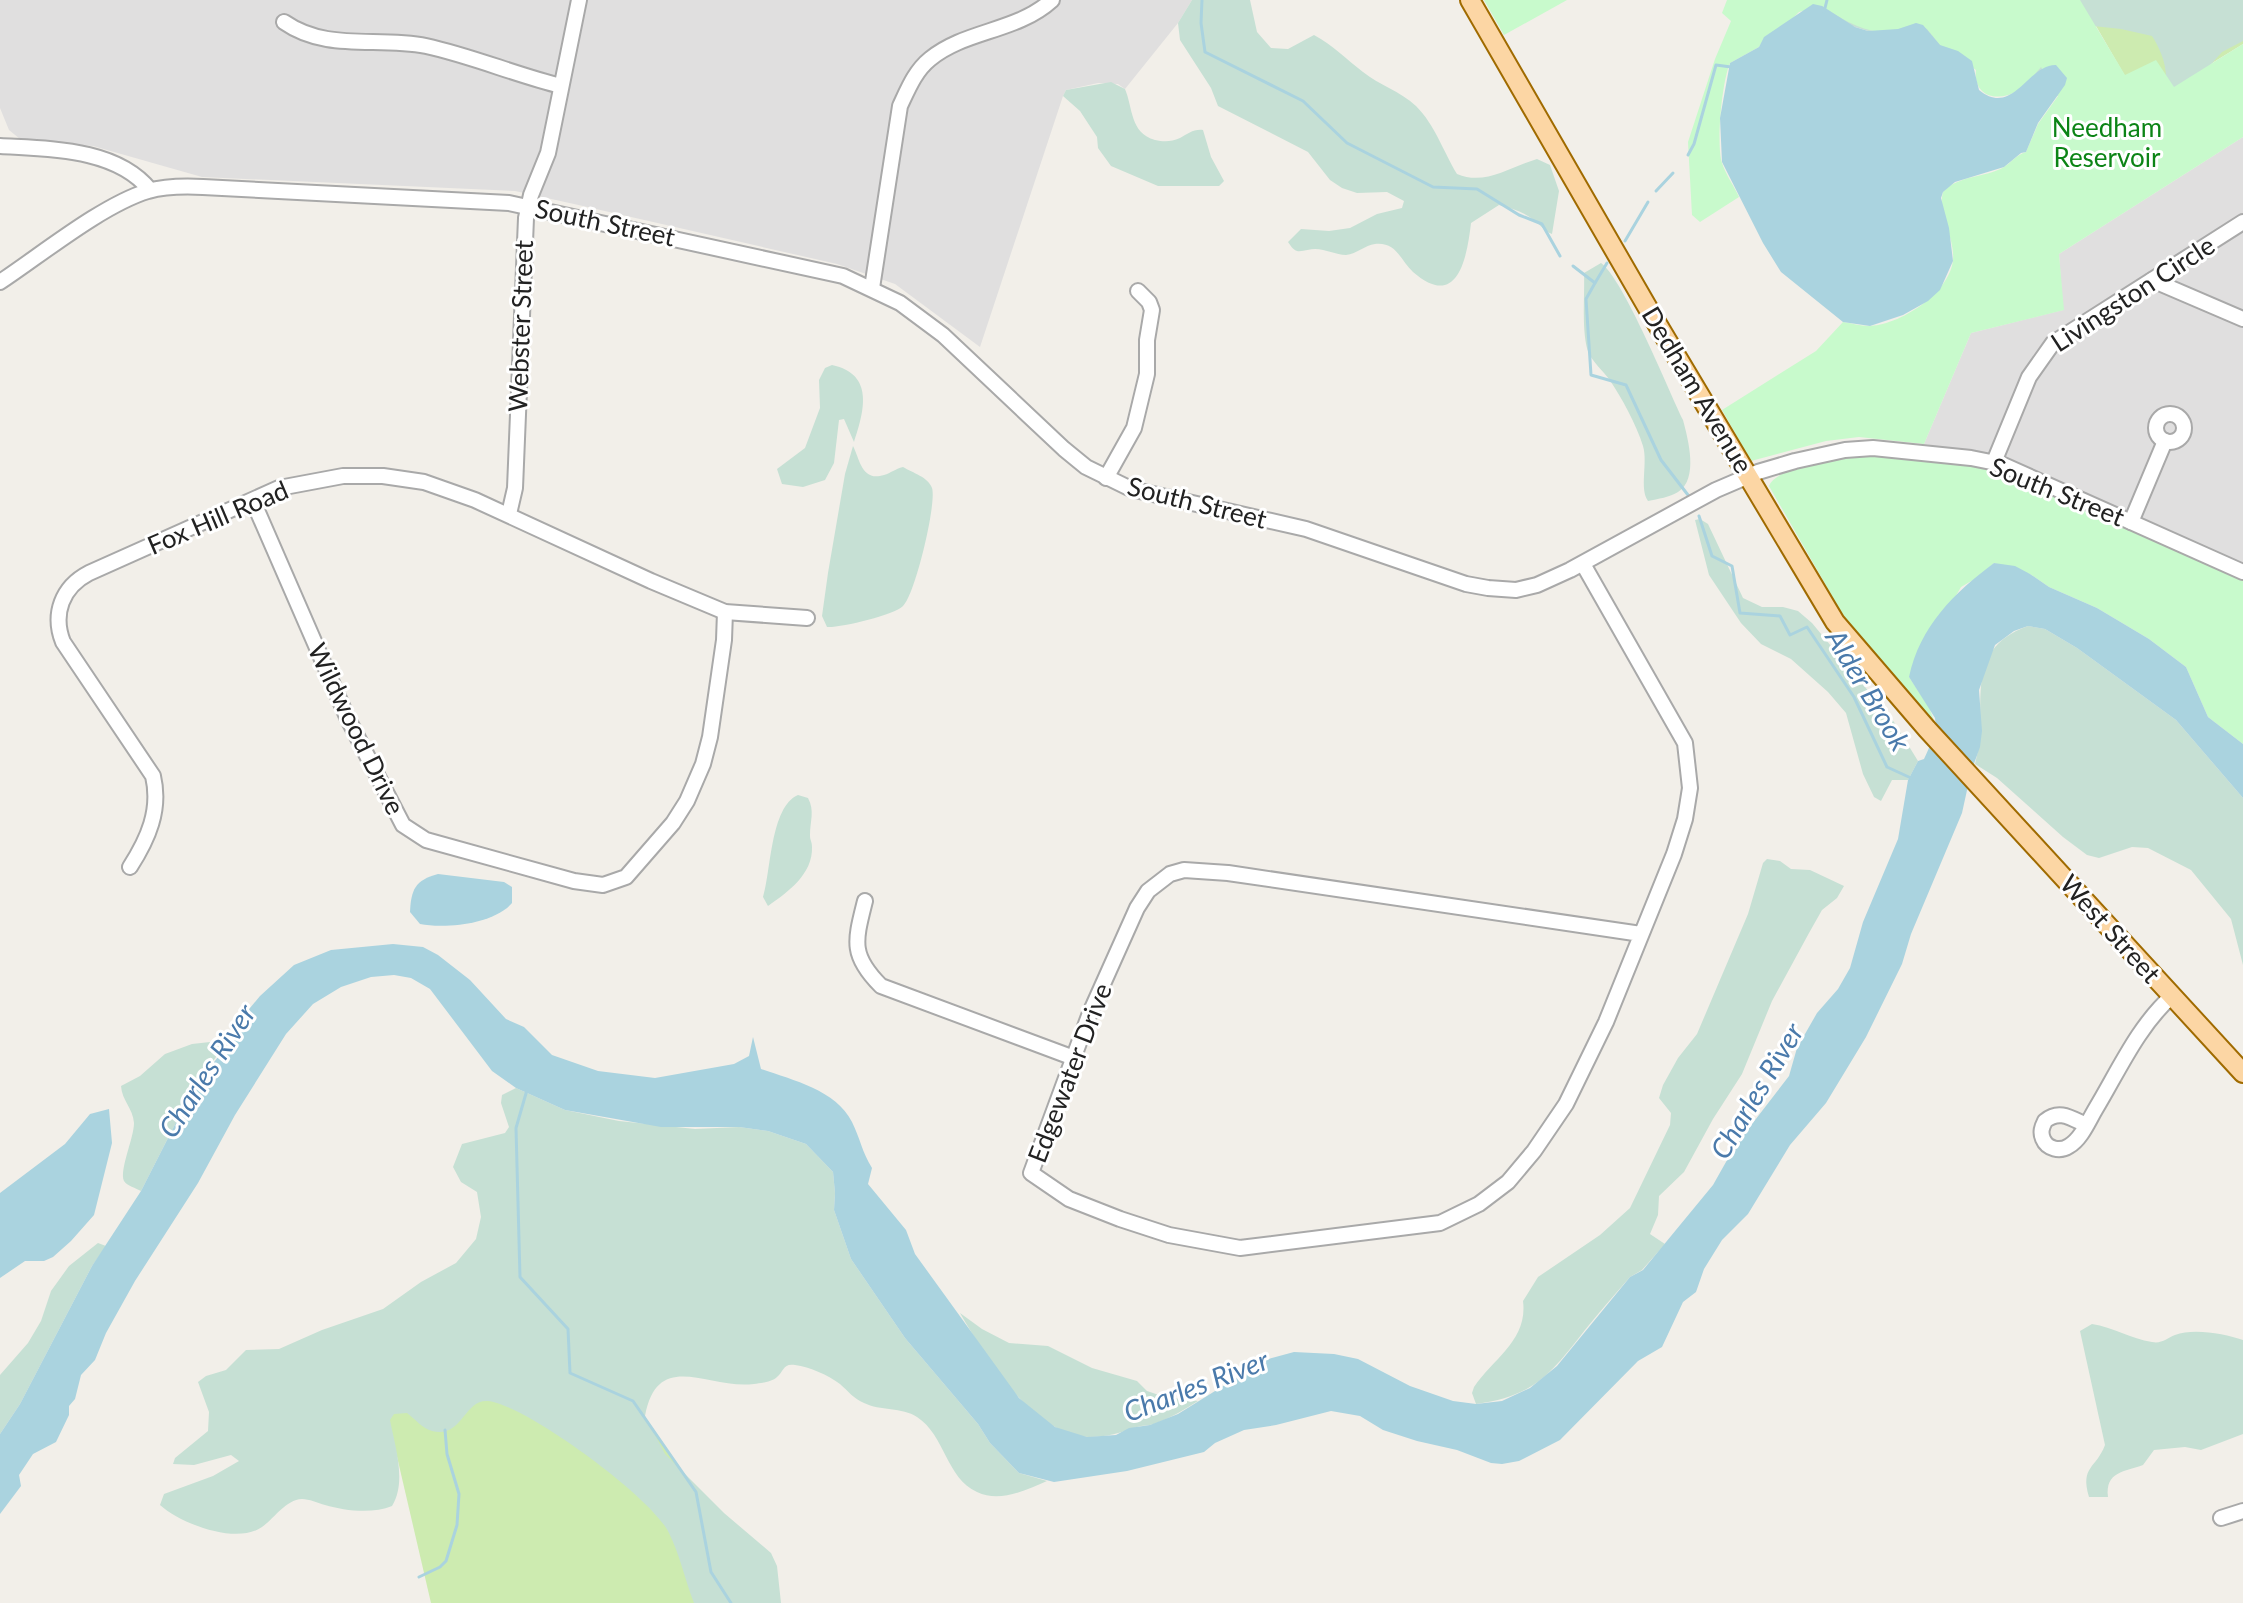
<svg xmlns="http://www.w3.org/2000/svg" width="2243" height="1603" viewBox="0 0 2243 1603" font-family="Lato,sans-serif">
<rect width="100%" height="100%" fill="#f2efe9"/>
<g fill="#e0dfdf">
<polygon points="0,0 1192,0 1178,23 1125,89 1118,84 1098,83 1066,90 1063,96 980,347 895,284 837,264 574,204 515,191 202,177 93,146 20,139 9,130 0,108"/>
<polygon points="2243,137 2243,563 2009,460 1924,444 1971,333 2063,310 2059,254"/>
</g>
<g fill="#cdebb0">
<polygon points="2081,0 2243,0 2243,44 2173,87 2125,76"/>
<polygon points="559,1319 633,1401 696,1492 731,1603 431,1603 385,1405"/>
</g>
<g fill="#c6e0d4" fill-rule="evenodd">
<path d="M1192,0H1250L1257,32L1271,48L1288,49L1314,35C1333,45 1346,59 1363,72C1379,85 1400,91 1416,106C1435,125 1443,151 1457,174C1485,186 1510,167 1537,159L1550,165L1559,191L1552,234C1544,231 1539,223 1531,218C1521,211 1510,208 1499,205L1471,223C1467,257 1458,311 1413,272C1400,260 1397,242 1375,244C1365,245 1357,254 1346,255C1336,255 1326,249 1315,249C1310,249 1302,252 1297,251C1292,249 1291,246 1288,242L1301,229L1329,231L1350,228L1377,214L1402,208L1404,201L1387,192L1357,193L1342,188L1330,180L1308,152L1218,106L1211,88L1180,40L1178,23Z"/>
<path d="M1768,0H2243V41L2222,52L2197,80L2173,99L2058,96L1898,29L1868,31ZM2084,25L2121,29L2152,36C2160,48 2169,69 2165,84L2116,88Z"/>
<path d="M1111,82L1125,89C1133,108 1130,133 1155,140C1164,142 1171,142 1180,138C1188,134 1193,129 1203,130L1211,157L1224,181L1219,186H1158L1111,166L1098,148L1097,137L1080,111L1063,96L1066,90Z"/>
<path d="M1601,263C1624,280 1668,389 1683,420C1688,439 1699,479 1678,492C1670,497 1658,499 1648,501C1639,489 1648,463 1643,446C1636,424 1622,398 1609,379C1603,371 1594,363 1589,354C1581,334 1585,295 1584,273Z"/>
<path d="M832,365C875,374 864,412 854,442L844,419L839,420L834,463L825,480L803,487L782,484L777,469L805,448L820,408L819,380L825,368Z"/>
<path d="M853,446C860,460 862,482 884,475C891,473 895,469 903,467C913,473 928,477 932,488C937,503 915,595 903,606C894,615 840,628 827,627L822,616L828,573L845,474Z"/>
<polygon points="1700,519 1708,524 1743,598 1762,607 1783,607 1798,611 1812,623 1894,722 1918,761 1908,780 1892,780 1881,801 1874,797 1863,774 1846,713 1828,692 1791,659 1761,644 1741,623 1709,575 1695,520"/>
<path d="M2028,626L2045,629L2077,648L2176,720L2243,798V965L2231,919L2191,870L2148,848L2132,847L2099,858L2087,855L2063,837L1997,778L1975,764C1991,711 1958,651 2028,626Z"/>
<path d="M798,795L808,798C815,811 810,821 810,835C810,841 812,841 812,847C813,874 788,892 768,906L763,897C771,873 770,807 798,795Z"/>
<path d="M1767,859L1780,861L1791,869L1810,870L1844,886L1837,898L1822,910L1809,933L1772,1001L1742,1074L1713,1119L1684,1172L1659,1196L1658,1215L1650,1234L1665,1244L1642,1270L1630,1277C1616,1293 1602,1309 1589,1325C1553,1370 1538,1396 1476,1404L1472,1393L1474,1387C1494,1358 1528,1340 1523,1301L1538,1277L1600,1235L1630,1208L1670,1125L1671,1113L1659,1098L1663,1085L1678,1058L1697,1034L1748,914L1763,863Z"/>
<path d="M228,1040L192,1091L141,1191C136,1188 127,1186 124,1181C119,1170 134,1138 134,1123C133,1108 122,1101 121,1086L140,1076L165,1054L192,1044Z"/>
<path d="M516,1088L565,1110L619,1121L695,1129L739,1127L768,1131L806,1144L833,1172L835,1193L834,1210L851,1259L905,1338L978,1424L990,1443L1019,1473L1047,1481C1026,1490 1000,1503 977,1492C946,1478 945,1435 917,1417C902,1407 880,1411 864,1403C854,1399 848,1391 840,1384C828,1375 810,1367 795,1365C783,1363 784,1371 777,1377C772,1382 761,1383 754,1384C708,1390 658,1348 645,1416L665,1454L724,1513L771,1553L777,1566L781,1603H694C685,1580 680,1555 669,1533C653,1498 526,1405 488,1401C464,1399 462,1439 432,1431C423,1429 414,1418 407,1413L394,1414L390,1420C395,1446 407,1482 392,1506C373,1514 345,1511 325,1505C318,1503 309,1499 302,1499C285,1500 274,1519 262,1527C237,1545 181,1524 160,1505L164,1494L213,1476L239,1461L231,1455L194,1465L173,1464L175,1458L208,1431L209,1412L198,1382L206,1376L226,1370L246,1350L279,1349L322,1330L383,1309L421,1282L456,1263L476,1239L481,1217L477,1192L461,1182L453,1167L462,1144L505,1133L509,1127L501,1103L502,1095Z"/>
<polygon points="98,1243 106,1246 92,1266 20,1404 0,1434 0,1375 28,1343 41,1321 51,1291 69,1266"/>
<path d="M960,1313L982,1329L1009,1343L1048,1346L1092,1368L1137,1381L1147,1391L1165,1397L1198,1401C1184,1410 1170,1418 1154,1424C1148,1426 1142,1425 1137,1427C1120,1433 1107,1437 1089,1437C1033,1436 985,1356 960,1313Z"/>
<path d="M2092,1324C2113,1327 2131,1339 2152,1342C2162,1344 2167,1338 2175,1335C2194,1328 2225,1334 2243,1340V1434L2201,1450L2185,1447L2154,1450L2143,1465C2125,1472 2105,1471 2108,1497H2089C2080,1466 2096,1469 2105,1445L2080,1331Z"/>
</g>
<g fill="#c8facc">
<polygon points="1484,0 1567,0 1504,35"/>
<path d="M1727,0H2080L2125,75L2156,60L2174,87L2243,44V137L2059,254L2064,310L1971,333L1924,444L1859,437L1826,441L1751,461L1722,410L1816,351L1843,322C1851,323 1861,326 1868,326C1899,326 1950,293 1953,260C1955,237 1937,213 1943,192C1958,175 1985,178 2004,167C2012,162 2016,155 2026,152L2038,124L2058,96L2041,67C2034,75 2027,85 2019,90C1998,103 1973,97 1976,70L1940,45L1927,29L1916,23C1880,43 1851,25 1822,6L1799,12L1789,22L1765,37L1759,47L1730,63C1722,81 1716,144 1722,163C1726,175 1734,186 1739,197L1700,222L1692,215L1688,142L1715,59L1731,21L1722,13Z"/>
<path d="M1904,454L1982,468L2010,476L2243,580V744L2208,717L2186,667L2149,639L2097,608L2049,587L2030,574L1994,563L1980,576L1961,587L1909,677L1929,707L1936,726L1864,643L1842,613L1769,486C1778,461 1878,455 1904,454Z"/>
</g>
<g fill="#aad3df">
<path d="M1813,4L1822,6L1855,27L1868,31L1898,29L1916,23L1923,25L1940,45L1958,51L1972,61L1979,90C2013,118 2028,64 2056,65L2067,78L2065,85L2038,123L2026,152L2021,153L2004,167L1955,182L1943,192L1941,198L1949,228L1953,261L1940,290L1928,301L1903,315L1870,326L1843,322L1781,272L1763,243L1722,162L1720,118L1730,63L1759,47L1764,37Z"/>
<path d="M1994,563L2015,566L2030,574L2049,587L2097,608L2149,639L2186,667L2208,717L2243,744V798L2176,720L2077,648L2045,629L2028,626L2014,631L1995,645L1979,690L1982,731L1980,747L1971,772L1962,813L1911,934L1902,964L1866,1037L1826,1103L1790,1145L1748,1214L1722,1240L1704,1269L1696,1292L1683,1302L1662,1347L1638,1361L1560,1440L1519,1461L1502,1464L1491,1463L1457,1450L1417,1441L1383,1430L1360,1416L1331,1411L1276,1425L1244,1430L1215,1443L1204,1452L1127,1471L1054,1482L1019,1473L990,1443L978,1424L905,1338L851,1259L834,1210L835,1193L833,1172L806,1144L768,1131L739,1127H661L565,1110L516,1088L492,1071L430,989L411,978L394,975L371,977L341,987L313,1004L286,1034L235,1115L198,1183L135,1281L106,1333L95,1360L81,1375L75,1399L69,1406V1415L56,1442L33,1454L19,1475L21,1486L0,1514V1434L20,1404L92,1266L141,1191L192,1091L218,1057L240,1020L260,996L294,965L331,950L393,944L423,947L438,955L470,980L506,1019L524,1027L552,1055L598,1071L655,1078L734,1064L749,1056L753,1037L761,1069C792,1080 836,1090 852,1122C860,1138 862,1152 872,1168L868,1184L906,1230L915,1254L1019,1398L1055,1427L1087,1437L1116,1435L1129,1428L1150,1425L1178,1414L1265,1360L1294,1352L1334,1354L1358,1359L1410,1386L1453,1401L1476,1404L1502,1401L1530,1388L1557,1366L1630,1277L1643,1270L1713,1185L1735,1146L1789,1076L1797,1048L1817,1013L1838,989L1850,968L1863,922L1898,839L1908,780L1918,761L1924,759C1930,746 1937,732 1935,718L1909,677C1920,626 1954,593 1994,563Z"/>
<path d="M438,874L504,882L512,887V903C494,924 445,929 420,924L410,912C411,890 415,880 438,874Z"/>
<polygon points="109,1109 112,1143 94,1215 71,1241 53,1257 44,1261 25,1261 0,1278 0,1193 65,1144 90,1114"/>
</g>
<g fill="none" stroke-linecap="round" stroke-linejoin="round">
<g stroke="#aad3df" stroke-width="3">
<polyline points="1202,0 1201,23 1205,52 1303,101 1347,143 1433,187 1477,189 1519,215 1542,224 1560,256"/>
<polyline points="1824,12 1827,0"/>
<polyline points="1688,155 1694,144 1716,65 1731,67"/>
<polyline points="1656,191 1673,173"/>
<polyline points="1625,241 1648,202"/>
<polyline points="1573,266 1595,283 1586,299 1591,375 1626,385 1661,460 1688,495"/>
<polyline points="1595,283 1607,263"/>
<polyline points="1699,516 1712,556 1732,566 1740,613 1780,616 1790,635 1807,627 1854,697 1887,767 1911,778"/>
<polyline points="527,1090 516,1128 520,1277 568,1329 570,1373 633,1401 696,1492 711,1572 731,1603"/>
<polyline points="419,1577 440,1567 446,1561 457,1525 459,1494 447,1454 445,1430"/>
</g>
<defs>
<g id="minor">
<path d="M284,22C327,52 377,36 426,46C472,56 516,75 561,86"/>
<path d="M0,146C49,149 116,148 150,190"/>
<polyline points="2152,280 2243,319"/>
<path d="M0,282C41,255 102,205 148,191C166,186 184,186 203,187L509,203L843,276L900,303L943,335L1064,449L1086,467L1131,489L1306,529L1466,584L1488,588L1516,590L1537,585L1570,570L1716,490L1758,472L1795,461L1845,450L1873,448L1971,458L2001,464L2243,572"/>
<path d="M872,288L900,106C908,89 915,71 930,59C965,30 1017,32 1052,0"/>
<circle cx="2170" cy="428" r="14"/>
<polyline points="1994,462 2029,377 2053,343 2243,222"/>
<polyline points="1106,478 1134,428 1147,374 1147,340 1152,310 1149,302 1138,291"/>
<polyline points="253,501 347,717 403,825 426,840 574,881 603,885 626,877 673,823 687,801 703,764 710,737 724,640 725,612"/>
<polyline points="509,514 515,488 526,218 531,195 548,153 579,0"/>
<polyline points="2131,522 2165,441"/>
<polyline points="1583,564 1685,743 1690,788 1685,819 1674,854 1606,1022 1566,1104 1534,1151 1508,1182 1479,1204 1440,1223 1240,1248 1169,1235 1120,1219 1069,1199 1031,1173 1090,1013 1137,908 1148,891 1170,874 1184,870 1228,873 1641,934"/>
<path d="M130,867C148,839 161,810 153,776L63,642C52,614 62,587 89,573L279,488L343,476H383L424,482L475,500L651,581L725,612L807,618"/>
<path d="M865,901C855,941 850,955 881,986L1074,1058"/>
<path d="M2086,1125C2071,1118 2059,1109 2045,1121C2042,1127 2040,1132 2043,1139C2047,1149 2060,1152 2069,1146C2081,1139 2088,1122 2095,1110C2118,1072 2138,1026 2172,996"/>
<polyline points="2221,1518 2243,1511"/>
</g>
<polyline id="major" points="1470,0 1653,317 1835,622 1927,729 2243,1073"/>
</defs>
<use href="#minor" stroke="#a9a9a9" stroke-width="18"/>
<use href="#major" stroke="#a06b00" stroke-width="22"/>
<use href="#minor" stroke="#fff" stroke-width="14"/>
<use href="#major" stroke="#fcd6a4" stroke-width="18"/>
</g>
<g text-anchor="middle" stroke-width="6" stroke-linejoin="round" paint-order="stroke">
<g font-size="26" fill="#0c8416" stroke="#fff">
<text x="2107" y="137">Needham<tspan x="2107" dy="30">Reservoir</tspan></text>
</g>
<g font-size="26" fill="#222" stroke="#fff">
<text transform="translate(605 223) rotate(12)" y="9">South Street</text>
<text transform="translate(2133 294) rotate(-33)" y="9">Livingston Circle</text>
<text transform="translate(521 326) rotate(-88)" y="9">Webster Street</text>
<text transform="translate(1697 390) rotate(59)" y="9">Dedham Avenue</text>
<text transform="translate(2057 492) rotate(22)" y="9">South Street</text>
<text transform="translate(1197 503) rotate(14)" y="9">South Street</text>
<text transform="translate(218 518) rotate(-23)" y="9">Fox Hill Road</text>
<text transform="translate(356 729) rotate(64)" y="9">Wildwood Drive</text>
<text transform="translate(2110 929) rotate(48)" y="9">West Street</text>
<text transform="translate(1070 1073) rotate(-69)" y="9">Edgewater Drive</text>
</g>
<g font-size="28" font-style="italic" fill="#4a7aab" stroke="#fff">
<text transform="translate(1868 690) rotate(59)" y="10">Alder Brook</text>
<text transform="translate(207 1071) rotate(-57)" y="10">Charles River</text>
<text transform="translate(1757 1091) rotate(-59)" y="10">Charles River</text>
<text transform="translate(1196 1386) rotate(-21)" y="10">Charles River</text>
</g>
</g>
</svg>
